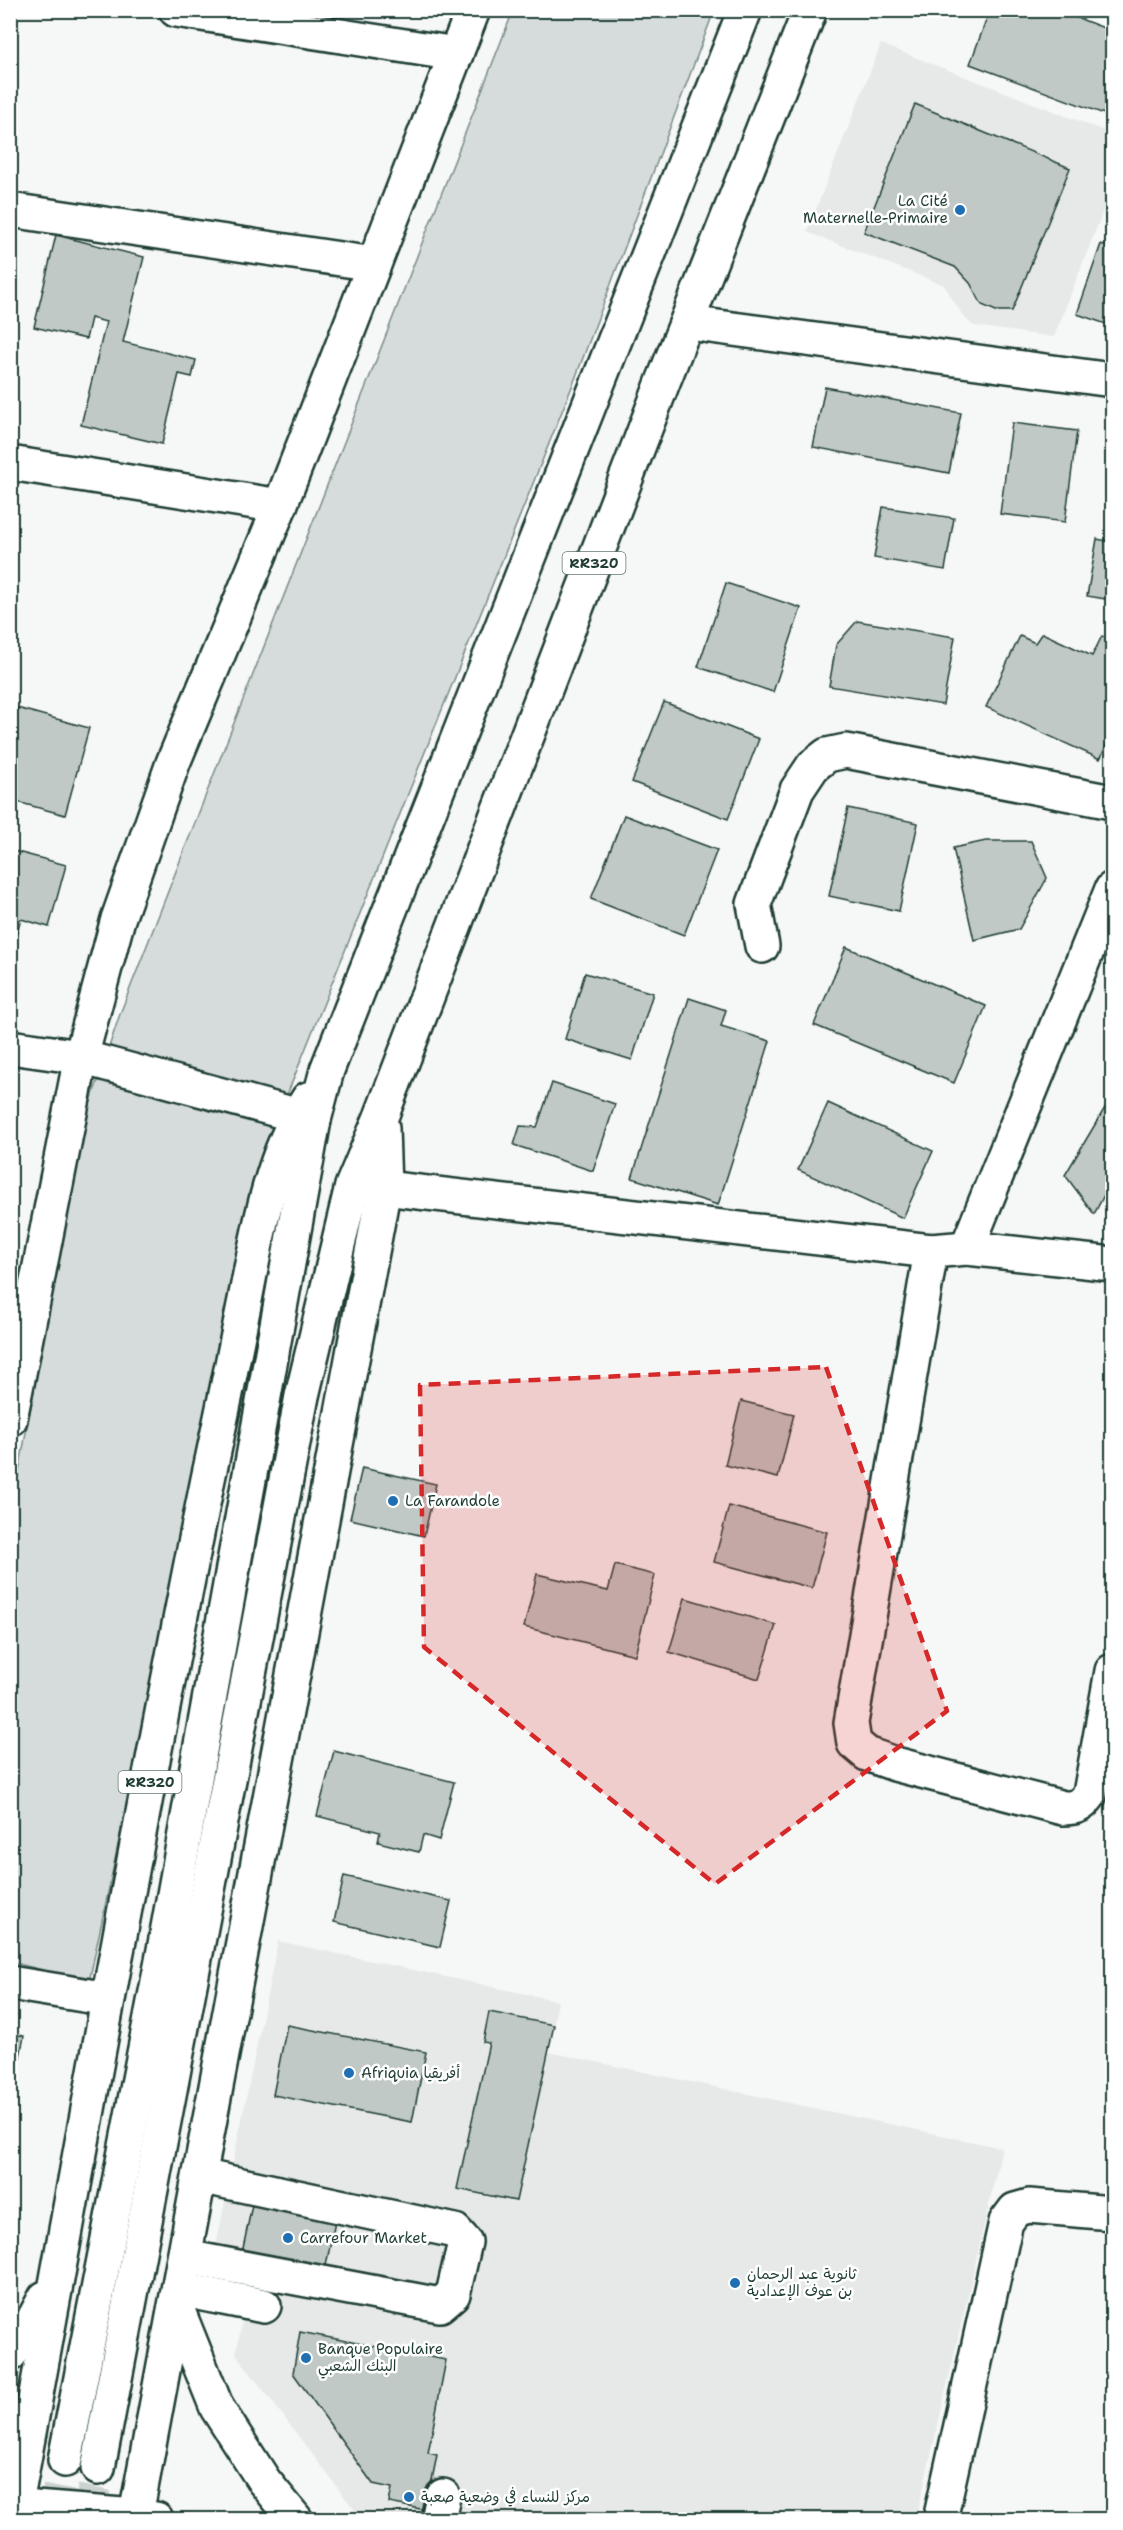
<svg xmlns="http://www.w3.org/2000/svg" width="1123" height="2530" viewBox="0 0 1123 2530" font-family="'Shantell Sans','Playpen Sans Arabic',sans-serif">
<rect width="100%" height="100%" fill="#f6f7f7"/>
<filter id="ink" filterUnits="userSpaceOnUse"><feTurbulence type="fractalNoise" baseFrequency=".0167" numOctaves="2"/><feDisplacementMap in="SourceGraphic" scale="12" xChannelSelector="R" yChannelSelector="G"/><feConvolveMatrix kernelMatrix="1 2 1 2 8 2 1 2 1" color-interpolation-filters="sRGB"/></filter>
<g filter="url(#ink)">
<g fill="#e6e9e8">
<polygon points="881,44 1112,134 1112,188 1054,337 974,326 963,316 944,285 807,232"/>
<polygon points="278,1941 558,2001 549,2052 1002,2148 916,2519 367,2520 360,2517 236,2354 248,2290 209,2281"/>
</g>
<polygon fill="#d6dcdb" stroke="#7a8c88" stroke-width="1.5" points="513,11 714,11 575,379 266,1147 89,1982 11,1962 11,1513 84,1122 120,1014"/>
<g fill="#c0c9c6" stroke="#1f3d34" stroke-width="1.5">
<polygon points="990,10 1057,10 1112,31 1112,117 970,64"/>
<polygon points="915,104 1070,168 1012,311 996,311 982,305 970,283 955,267 864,232"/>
<polygon points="56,235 144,257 123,342 196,360 192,377 179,374 162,444 81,425 106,322 91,318 86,339 34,327"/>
<polygon points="1101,244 1112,248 1112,326 1077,314"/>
<polygon points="825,387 961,413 949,473 813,447"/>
<polygon points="1012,423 1077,431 1065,522 1000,514"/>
<polygon points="883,507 954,518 945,570 874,558"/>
<polygon points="1097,539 1112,542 1112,600 1087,596"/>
<polygon points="726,583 801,608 773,692 698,667"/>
<polygon points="857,621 955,637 943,705 829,686 836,645"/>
<polygon points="1042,633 1092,656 1102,636 1112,641 1112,733 1100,759 986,707 1020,636 1035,643"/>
<polygon points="664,702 759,739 728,819 632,782"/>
<polygon points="10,706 89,728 65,815 10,800"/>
<polygon points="848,808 918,823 899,911 829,896"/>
<polygon points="624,815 717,850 684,935 591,899"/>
<polygon points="986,841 1031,841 1047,878 1019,929 974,940 953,848"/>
<polygon points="10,850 66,865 49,927 21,919 14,944 10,944"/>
<polygon points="846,947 986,1006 954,1083 814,1025"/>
<polygon points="585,973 653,993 632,1060 565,1039"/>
<polygon points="689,998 726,1010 721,1026 770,1041 718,1205 632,1178"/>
<polygon points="552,1083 615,1104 593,1171 514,1145 520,1126 537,1127"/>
<polygon points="1112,1096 1112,1180 1094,1214 1065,1175"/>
<polygon points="828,1103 933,1151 903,1218 798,1170"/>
<polygon points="741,1401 794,1414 778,1478 725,1465"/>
<polygon points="362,1468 436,1484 424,1536 350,1519"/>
<polygon points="729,1506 827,1532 812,1588 714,1562"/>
<polygon points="615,1565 655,1575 635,1655 524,1627 537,1574 608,1591"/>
<polygon points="685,1598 776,1625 759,1679 669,1652"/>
<polygon points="334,1751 454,1782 439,1840 423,1835 419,1852 378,1842 380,1832 317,1816"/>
<polygon points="344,1876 451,1901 440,1947 334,1922"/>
<polygon points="489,2012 554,2025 516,2201 457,2189 489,2043 483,2042"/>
<polygon points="287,2025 426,2052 412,2122 273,2095"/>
<polygon points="10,2033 24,2036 10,2108"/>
<polygon points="253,2200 336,2217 324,2275 241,2258"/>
<polygon points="300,2332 446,2360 428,2453 437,2455 426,2510 389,2503 392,2488 373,2484 293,2373"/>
</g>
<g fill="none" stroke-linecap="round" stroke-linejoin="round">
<g stroke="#cbd2d0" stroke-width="33" stroke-dasharray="33 16" stroke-linecap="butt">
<polyline points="53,2520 65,2460"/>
<polyline points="88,2520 98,2468"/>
</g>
<defs>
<g id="minor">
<polyline points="176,10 456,54"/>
<polyline points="10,210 374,264"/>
<polyline points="688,323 1112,380"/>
<polyline points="10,463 280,506"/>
<polyline points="762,946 754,904 797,790 813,766 827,755 846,751 1112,802"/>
<polyline points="10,1047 81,1057 314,1120"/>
<polyline points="384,1188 931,1251 967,1248 1112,1264"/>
<polyline points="967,1248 1112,889"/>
<path d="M931,1251L851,1723L854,1743L867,1754L895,1764L1063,1808C1078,1808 1082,1805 1090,1794L1112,1671"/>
<polyline points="10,1419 81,1057 118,919 173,763 280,506 473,10"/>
<polyline points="10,1983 108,1999"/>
<polyline points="185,2257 440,2305 453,2294 465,2242 455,2231 200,2176"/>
<polyline points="179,2289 264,2306"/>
<polyline points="438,2520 443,2496"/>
<polyline points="940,2520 1006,2222 1015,2210 1029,2206 1112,2213"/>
</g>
<g id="major">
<polyline points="176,2306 217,2408 264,2481 296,2520"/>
<polyline points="10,2354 29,2328 45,2298"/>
<polyline points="65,2460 162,1961 314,1120 327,1070 745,10"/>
<polyline points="98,2468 302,1396 352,1186 381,1117 663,382 810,10"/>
<polyline points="10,2506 135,2516 156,2519"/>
<path d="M13,2520C77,2172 138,1825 208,1479C221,1419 233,1360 245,1300C258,1233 270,1157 308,1099"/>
<polyline points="135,2520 384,1188 382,1128"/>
</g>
</defs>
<use href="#minor" stroke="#1f3d34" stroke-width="38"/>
<use href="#major" stroke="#1f3d34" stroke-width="38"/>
<use href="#minor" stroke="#fff" stroke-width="33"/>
<use href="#major" stroke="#fff" stroke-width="33"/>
</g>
</g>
<path fill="#d62828" fill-opacity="0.2" stroke="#d62828" stroke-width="4.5" stroke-dasharray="12 8" stroke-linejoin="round" d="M826,1367L947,1711L715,1884L424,1647L420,1385Z"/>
<g fill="#1f6fb2" stroke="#fff" stroke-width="2">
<circle cx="960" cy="210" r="6"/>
<circle cx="393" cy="1501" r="6"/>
<circle cx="349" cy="2073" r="6"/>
<circle cx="288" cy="2238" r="6"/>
<circle cx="735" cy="2283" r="6"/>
<circle cx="306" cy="2358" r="6"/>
<circle cx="409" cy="2497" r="6"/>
</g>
<g text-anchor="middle" stroke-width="5" stroke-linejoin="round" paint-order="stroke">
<g fill="#fff" stroke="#627771" stroke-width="1.5">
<rect x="562.5" y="552" width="63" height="22" rx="4.5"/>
<rect x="118.5" y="1771" width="63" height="22" rx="4.5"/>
</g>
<g font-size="14" font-weight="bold" fill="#1f3d34">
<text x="594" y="568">RR320</text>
<text x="150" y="1787">RR320</text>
</g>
<g font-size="15" fill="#1f3d34" stroke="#fff" text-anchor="start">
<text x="948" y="206" text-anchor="end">La Cité<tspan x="948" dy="17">Maternelle-Primaire</tspan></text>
<text x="405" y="1506">La Farandole</text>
<text x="361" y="2078">Afriquia أفريقيا</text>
<text x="300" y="2243">Carrefour Market</text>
<text x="747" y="2279">ثانوية عبد الرحمان<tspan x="747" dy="17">بن عوف الإعدادية</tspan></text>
<text x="318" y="2354">Banque Populaire<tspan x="318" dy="17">البنك الشعبي</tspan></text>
<text x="421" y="2502">مركز للنساء في وضعية صعبة</text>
</g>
</g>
<rect width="1123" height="2530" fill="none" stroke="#fff" stroke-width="36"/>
<rect x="18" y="18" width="1087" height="2494" fill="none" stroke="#1f3d34" stroke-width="2" filter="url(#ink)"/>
</svg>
